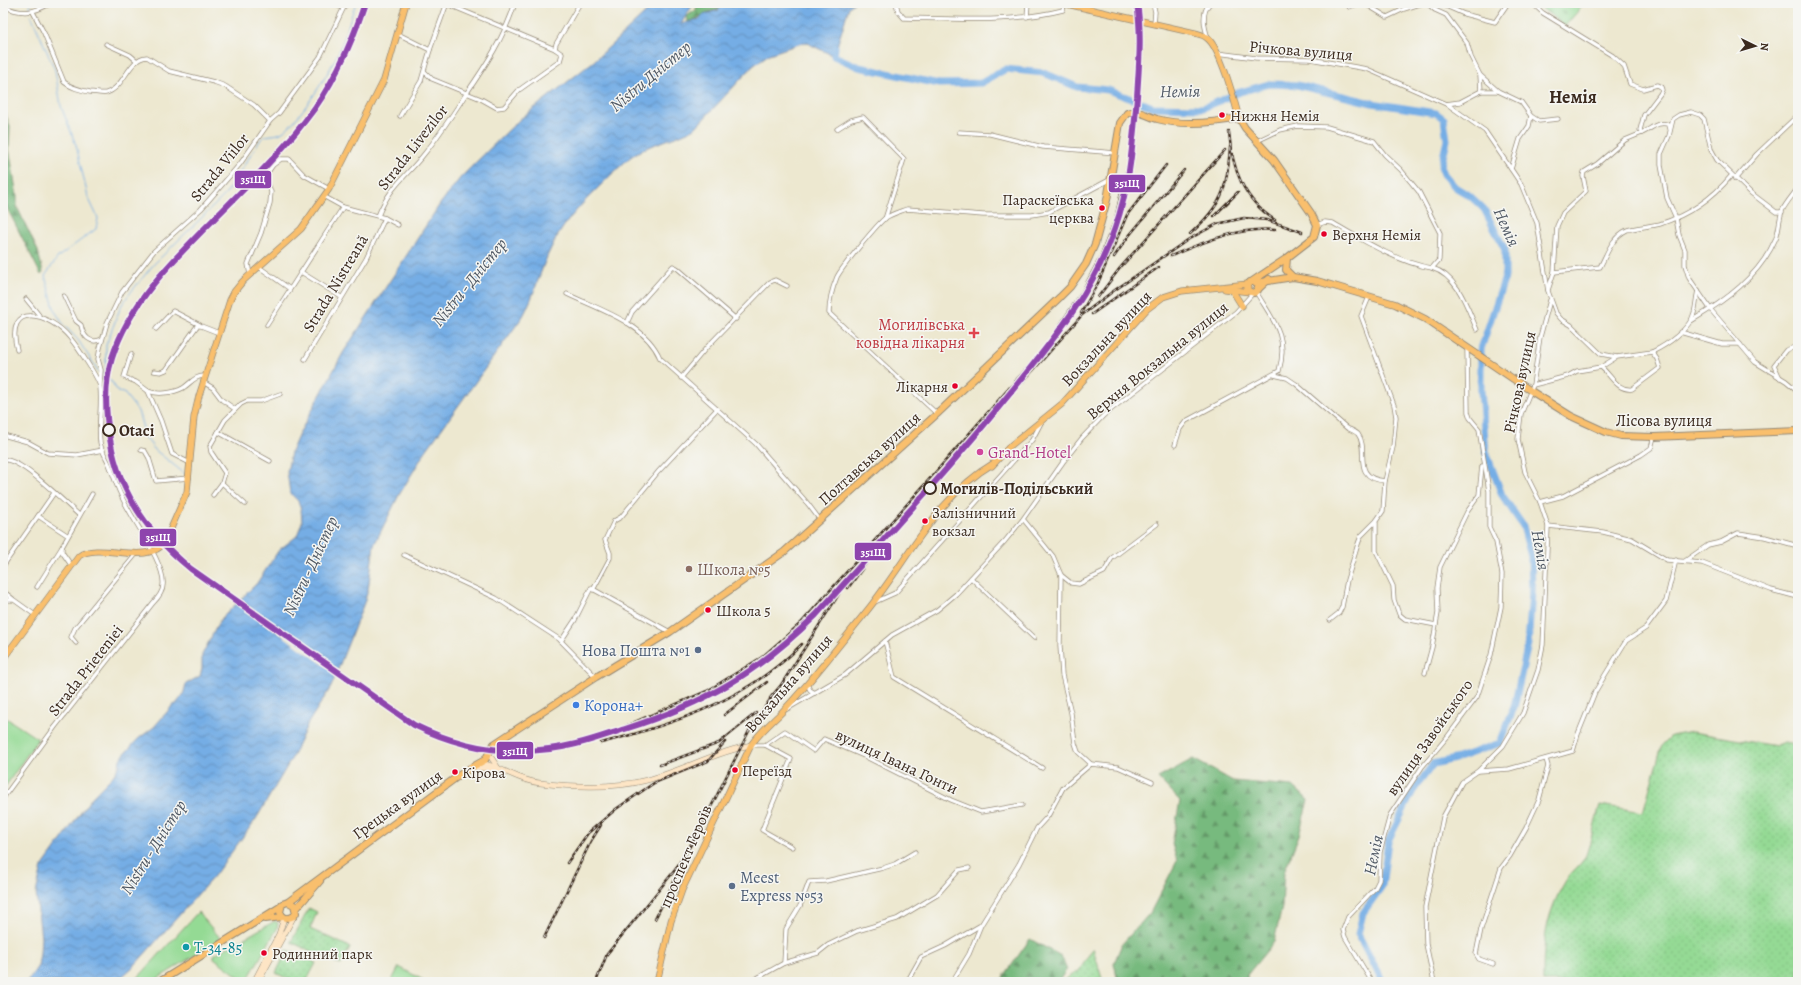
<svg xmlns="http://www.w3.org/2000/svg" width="1801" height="985" viewBox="0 0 1801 985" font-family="Alegreya,serif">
<defs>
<pattern id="grass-dots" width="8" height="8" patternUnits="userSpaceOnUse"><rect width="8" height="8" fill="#94da94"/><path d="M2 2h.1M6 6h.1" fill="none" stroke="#80bb7f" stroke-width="1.8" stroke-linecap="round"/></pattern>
<pattern id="forest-firs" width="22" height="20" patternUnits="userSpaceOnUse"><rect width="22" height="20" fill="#77ba7e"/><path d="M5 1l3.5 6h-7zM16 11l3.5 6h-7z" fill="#639767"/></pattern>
<pattern id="cemetery-stones" width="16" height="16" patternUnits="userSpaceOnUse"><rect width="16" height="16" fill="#94da94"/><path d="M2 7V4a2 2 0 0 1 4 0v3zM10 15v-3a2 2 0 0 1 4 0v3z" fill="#80bb7f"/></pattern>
<pattern id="water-waves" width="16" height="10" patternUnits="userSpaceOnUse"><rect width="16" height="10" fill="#75ade5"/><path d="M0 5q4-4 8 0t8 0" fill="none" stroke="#618db9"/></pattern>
</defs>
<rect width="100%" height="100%" fill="#f6f6f2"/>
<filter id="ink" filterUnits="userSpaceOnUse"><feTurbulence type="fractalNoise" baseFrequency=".025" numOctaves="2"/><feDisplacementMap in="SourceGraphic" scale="8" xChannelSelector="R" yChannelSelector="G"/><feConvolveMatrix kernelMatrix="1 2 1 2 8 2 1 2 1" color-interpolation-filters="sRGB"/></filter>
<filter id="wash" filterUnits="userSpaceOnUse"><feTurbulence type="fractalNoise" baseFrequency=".012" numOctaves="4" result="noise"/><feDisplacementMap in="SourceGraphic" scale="16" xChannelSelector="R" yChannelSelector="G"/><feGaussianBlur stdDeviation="0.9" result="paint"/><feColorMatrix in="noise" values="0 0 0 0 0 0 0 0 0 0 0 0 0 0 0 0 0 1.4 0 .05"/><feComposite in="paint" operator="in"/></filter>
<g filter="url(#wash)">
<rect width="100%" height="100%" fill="#ede8d0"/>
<g fill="url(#grass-dots)" stroke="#688259">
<path d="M1692,732L1776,746L1784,743L1798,745V982H1543C1543,944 1545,915 1565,882C1570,872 1582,865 1586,855C1592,839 1595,821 1600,805L1643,812L1662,745L1671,736Z"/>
<polygon points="309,908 317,912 310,929 350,947 341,965 291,942"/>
<polygon points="1093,948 1103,982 1061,982 1079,971"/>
<polygon points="287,950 297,953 316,963 306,982 294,982 276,973"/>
</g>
<g fill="url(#forest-firs)" stroke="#59724e">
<polygon points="697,3 721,3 719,9 705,13 698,18 688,22 687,16 696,10"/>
<polygon points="3,107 10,126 9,148 17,196 17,207 38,251 43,273 41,275 3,200"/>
<polygon points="1193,759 1233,781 1293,786 1308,800 1299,835 1284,872 1282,907 1274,942 1247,975 1248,982 1118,982 1114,963 1122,944 1150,913 1177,861 1172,844 1180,801 1158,778"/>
<polygon points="1030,939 1061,956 1067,969 1058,982 1000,982"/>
</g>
<polygon fill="url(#cemetery-stones)" stroke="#688259" points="1535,3 1585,3 1565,26"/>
<g fill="#94da94" stroke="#688259">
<polygon points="3,716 38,739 3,790"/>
<polygon points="198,912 221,939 152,982 134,982"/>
<polygon points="275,921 278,923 277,929 246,982 214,958 214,955 219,952"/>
<polygon points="399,967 427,982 391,982"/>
</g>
<path fill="url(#water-waves)" stroke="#586c82" d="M656,3H694L681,24L699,19L704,14L719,10L722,3H854L849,7L834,56L805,42L769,54L753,66L695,128C676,139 655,142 636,153C627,159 621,166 613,173C590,196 565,218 551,248C540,270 535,294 523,316L425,452L399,495L374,545L368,590L364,603L331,687L308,723L292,758L256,819L214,876L134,966L116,982H27L38,966L40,953L41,938L36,893L42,867L92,797L113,776L119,766L120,759L138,739L154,727L173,705L176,704L183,695L186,684L200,676L202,669V655L220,620L257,583L279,550L297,536L302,522L301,509L298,501L290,493L287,472L291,452L299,434L343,353L440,204L461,177L519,120L594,61Z"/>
<polygon fill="#ede8d0" points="238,599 339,671 338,675 235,602"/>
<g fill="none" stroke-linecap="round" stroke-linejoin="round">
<g stroke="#75ade5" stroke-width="1">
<polyline points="29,3 31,9"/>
<polyline points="31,15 55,70 61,106 76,145 88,197 98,218 96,229 58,257 45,276 55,311 63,324 78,340 99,372"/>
<path d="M102,376L106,369V345L121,306L130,293L154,264L225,195L261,139C267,133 277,137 284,131C304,114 328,74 340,50C346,35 350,18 356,3"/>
<polyline points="102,377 112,382 118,392 124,393 138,411 146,438 155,450 185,474"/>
<polyline points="3,976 11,982"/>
</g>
<polyline stroke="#75ade5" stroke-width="7" points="835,47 834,56 859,67 939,84 981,83 1006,69 1044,73 1077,87 1108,90 1153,107 1203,108 1240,92 1269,84 1297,85 1372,103 1436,113 1444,119 1447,140 1441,166 1444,174 1455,187 1470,196 1484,209 1505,250 1505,277 1481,349 1481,390 1486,452 1502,495 1523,526 1531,557 1532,593 1528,644 1514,707 1500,743 1455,759 1433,764 1413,791 1388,841 1382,886 1363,913 1358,934 1383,982"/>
</g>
</g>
<g filter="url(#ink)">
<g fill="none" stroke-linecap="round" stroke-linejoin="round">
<defs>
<g id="street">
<polyline points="332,3 343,8"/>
<polyline points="626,3 627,3"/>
<path d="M896,3L898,11L904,18C956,19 1012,23 1063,10L1064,4"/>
<polyline points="1153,3 1155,12 1154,23"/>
<polyline points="1364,3 1387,17 1404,9 1423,3"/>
<polyline points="1427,3 1435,10 1446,15 1467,43 1471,57 1480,75 1498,91 1521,102 1531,116 1539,121 1558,119"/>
<polyline points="1439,3 1464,14 1495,22 1508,3"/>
<path d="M1532,3L1543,13L1613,56L1624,66L1630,84L1643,89L1657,85L1661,87L1662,90L1660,94L1644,115L1640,130L1642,133C1651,129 1659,120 1669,125L1670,129"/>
<polyline points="447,4 555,49"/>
<path d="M3,6C22,15 34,13 51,3"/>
<polyline points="1349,7 1361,3"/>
<path d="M33,12L44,33L64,82C71,88 80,90 90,92C95,92 101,94 106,93C125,88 128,58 147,57L169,71L214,82L225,86L254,105L270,121"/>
<polyline points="1027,17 1028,3"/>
<polyline points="398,34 430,50"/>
<path d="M1208,38C1204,26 1201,13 1210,3"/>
<polyline points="106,44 130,55 137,61"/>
<polyline points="1217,53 1256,58 1310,59 1367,69 1446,104 1460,102 1481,91"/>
<polyline points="425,72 432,79 481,99 497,108 504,107 519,90 560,61 562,54 555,49 556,44 580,3"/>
<polyline points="1480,75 1481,91 1498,91"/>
<polyline points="1447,104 1485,131 1511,169"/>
<polyline points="400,116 421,81 430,50 447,3"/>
<path d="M1531,116L1529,126L1520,139L1511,169L1521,184L1537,223L1548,291L1556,313L1561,319L1571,325L1601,354L1617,357L1652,352L1657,359L1660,368L1632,389C1617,391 1611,375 1601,367L1617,357"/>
<polyline points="837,129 851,120 863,117 904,159 885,219"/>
<polyline points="959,132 990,134 1043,147 1116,153"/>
<path d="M1257,141L1280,130L1298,126L1327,127L1374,141L1385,155L1401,170L1419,192L1440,233L1439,260L1432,268C1399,263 1362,240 1333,223L1325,222L1317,225"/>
<polyline points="1735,179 1757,154 1798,115"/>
<polyline points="325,197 343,207 385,218 398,225"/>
<polyline points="1782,212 1776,212 1751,193 1717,160 1711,149 1704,119 1700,115 1691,112 1679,115 1673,119 1669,136 1661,154 1661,165 1667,198 1676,218 1679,235 1685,250 1685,265 1689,278 1711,310 1755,362 1786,381 1798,391"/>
<path d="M378,216C389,187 407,176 425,153C440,134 453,114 466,94C486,65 505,36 515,3"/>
<polyline points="259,267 290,289"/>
<path d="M1432,268C1458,276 1467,307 1477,330"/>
<polyline points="301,272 341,297"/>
<path d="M1554,272L1600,267C1607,254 1612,237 1627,230C1632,228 1652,226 1660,224C1688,215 1712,199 1731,176"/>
<polyline points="250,275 248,264 261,233 270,203 271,192 267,180 268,172 273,165 281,159 289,159 304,175 329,189"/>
<polyline points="1548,290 1554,272 1557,226 1563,213 1586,191 1583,176 1584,172 1597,164 1625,140 1642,133"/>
<path d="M567,294C600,310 645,323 660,358L756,444L808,504L820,520"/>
<path d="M64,296L76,321L81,325C83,336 90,345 102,339"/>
<polyline points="26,299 39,315"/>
<path d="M1691,321C1725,301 1760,276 1776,238C1779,230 1779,220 1782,211C1786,203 1793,195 1798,188"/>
<polyline points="627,323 632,312 673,266 677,268 736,319"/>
<polyline points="267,325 343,207"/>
<polyline points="156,329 173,311 200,325"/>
<polyline points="1680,332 1722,344 1740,344"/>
<path d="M1652,352C1667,345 1690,329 1694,313C1696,306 1696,298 1698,291"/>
<polyline points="131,354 124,377 136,382 148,391 161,421 172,454 190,463"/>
<polyline points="305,359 366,258 385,218"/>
<polyline points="154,371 161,372 166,370 197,326 201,326 219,333"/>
<path d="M1274,375L1287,378L1296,384L1347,428C1351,430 1355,431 1358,434C1370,450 1350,478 1385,481"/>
<polyline points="681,378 707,347 770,282 775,280 787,286"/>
<polyline points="1780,378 1774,365 1786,350 1798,346"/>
<polyline points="203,382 213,388 222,400 235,409"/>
<polyline points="100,385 101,370 98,359 100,348 107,323 122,292 154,251 201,209 240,164 270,121 279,113 320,57 346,3"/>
<polyline points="1533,385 1568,376 1577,371 1601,367"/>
<path d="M148,391C157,395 174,393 183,388C191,383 194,376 205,376"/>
<path d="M937,414L829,313C829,300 832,289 837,277C842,267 875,227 884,219C891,214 899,212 907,209L983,215H1032L1049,212L1111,179"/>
<polyline points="218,432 270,461"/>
<polyline points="3,435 28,442 48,453 77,455 103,450"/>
<path d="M1175,445L1180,429L1186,421L1279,371C1289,336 1273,320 1256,292"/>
<polyline points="141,450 145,451 149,458 156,481 189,478"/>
<path d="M3,460C20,457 65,503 79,515"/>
<polyline points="222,483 245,504"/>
<polyline points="213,495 222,483 225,473 211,452 210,446 225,420 241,404 247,401 261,401 280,394"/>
<polyline points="1540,502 1563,496 1641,455 1651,448 1654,437"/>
<polyline points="38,516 67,535"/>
<polyline points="1023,519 1053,556 1061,575 1060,646 1062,675 1071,713 1075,743 1078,752 1091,764"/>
<polyline points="1376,523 1376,551 1393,586 1394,600 1399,614 1405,619 1436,625"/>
<polyline points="1548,526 1603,532 1632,539 1667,560 1702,563 1771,590 1798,597"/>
<polyline points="404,555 496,598 559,639 596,677"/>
<polyline points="1685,561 1708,545 1721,542 1738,533 1765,537 1798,546"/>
<polyline points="71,565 62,552 62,547 92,494"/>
<polyline points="3,566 54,493"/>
<polyline points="1061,575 1071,583 1079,584 1104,572 1112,558 1157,524"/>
<polyline points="971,578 1034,638"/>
<polyline points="37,587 62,547"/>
<polyline points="593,590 610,558 610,553 605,540 614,521 621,517 658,472 717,409"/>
<polyline points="3,591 13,599"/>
<polyline points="3,600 14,600 35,615"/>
<polyline points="875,602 895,593 1032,440 1042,421"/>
<polyline points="1330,620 1339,613 1342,607 1347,580 1358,544 1361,536 1376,521 1383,511 1385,481 1393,447 1396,417 1394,405 1361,316 1369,297"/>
<polyline points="561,641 575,620 591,588 670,632"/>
<polyline points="885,641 894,677 1042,768"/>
<polyline points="76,643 71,637 75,628 137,553"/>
<polyline points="1425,673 1432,647 1438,613 1437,588 1440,567 1467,512 1479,495 1482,466"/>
<polyline points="807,684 810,690 815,693"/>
<polyline points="787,709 845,675 892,635 937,610 956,594 1005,541 1023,519 1063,462 1082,438 1104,415 1236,312 1253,293"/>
<polyline points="751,745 765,745 785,731 814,751 824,739 866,757 951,800 981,812 1022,805"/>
<polyline points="765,745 791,759 762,830 792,847"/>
<polyline points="1479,771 1509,769 1573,751 1578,734 1595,692 1605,675 1626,641 1646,628 1666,601 1676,560"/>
<path d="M3,798L55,727L153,603C158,598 163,592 163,585C166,564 130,517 121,495C116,485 113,474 109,464C106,457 101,450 100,442C98,424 102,405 100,387C99,379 77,346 70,338C50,313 4,300 17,350"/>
<polyline points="784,963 786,929 800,906 809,882 826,881 883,868 895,864 915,852"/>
<polyline points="1493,964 1479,959 1476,954 1481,929 1501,868 1510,856 1526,828 1539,800 1548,766 1546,759"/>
<polyline points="750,982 784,963 818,953 828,945 857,931 897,919 937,895 959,870 969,868"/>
<polyline points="907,982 921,957 945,946 981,925"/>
<polyline points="952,982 969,954 981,925 1019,864 1037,828 1048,816 1063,788 1091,764 1118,767 1152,782"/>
<polyline points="1372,982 1345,937 1343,930 1348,917 1375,888 1379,880 1380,852 1390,815 1422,767 1448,736 1477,697 1491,655 1501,607 1502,574 1496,542 1489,527 1489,491 1479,429 1470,418 1468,412 1467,348"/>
<polyline points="1434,982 1426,944 1425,907 1443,817 1462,782 1478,771 1503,746 1523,713 1538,670 1543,645 1548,526 1540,502 1525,472 1518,439 1521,414 1533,385 1540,337 1550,300"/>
</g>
<g id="secondary">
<polyline points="489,754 498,768"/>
<path d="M480,763C501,766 518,781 540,783C575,787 613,789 647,780C682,771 715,752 751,745"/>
<polyline points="471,767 495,769"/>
<polyline points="254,982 279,934 284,918"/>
<polyline points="258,982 294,916"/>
</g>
<g id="primary">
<path d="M1062,3L1195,33C1199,34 1204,35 1207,38C1220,47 1235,102 1239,118"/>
<polyline points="1225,289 1250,292"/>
<polyline points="1232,290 1242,306"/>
<polyline points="992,466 1010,446 1062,404 1147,309 1163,297 1182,291 1248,284"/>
<path d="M3,659L79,556C100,541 147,567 165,542L187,492L194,417L199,396L230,300L234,292L243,281L301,229L329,189L384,80L406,3"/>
<path d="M657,982L671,921L682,890L751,745C760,732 771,723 782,712C812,681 839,645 866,612C907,562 936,497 994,463"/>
</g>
<g id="highway">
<polyline points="1287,258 1286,270 1293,277"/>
<polyline points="1256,283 1293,277 1317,281 1395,304 1425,319 1531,391 1571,416 1606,432 1621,436 1654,437 1798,431"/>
<polyline points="1258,290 1258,285 1254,282 1250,282 1247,285 1248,291 1254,293 1269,279"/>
<path d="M288,902L294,905L296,913L294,916C287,920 283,918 280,912L282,904L288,902L465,771L485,760L494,744L596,677L670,632L784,552L937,414L1060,297L1070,287L1086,264L1095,244L1107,200L1120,123L1127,113C1138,109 1147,116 1157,119C1183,126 1213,123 1239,118L1245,128L1274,160L1311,213L1317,225L1314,237L1287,258L1251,282"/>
<polyline points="296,909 320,881"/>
<polyline points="265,919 283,917"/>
<polyline points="159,982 280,907"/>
</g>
</defs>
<use href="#street" stroke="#948977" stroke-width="5"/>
<use href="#secondary" stroke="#948977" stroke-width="6"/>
<use href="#primary" stroke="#948977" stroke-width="7"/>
<use href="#highway" stroke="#948977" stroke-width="8"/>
<use href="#street" stroke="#fff" stroke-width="3.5"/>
<use href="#secondary" stroke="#fde5c5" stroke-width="5"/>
<use href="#primary" stroke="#f9bf6d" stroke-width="5.5"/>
<use href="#highway" stroke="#f9bf6d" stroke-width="6"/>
<defs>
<g id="rail">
<path d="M1229,132C1232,168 1243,200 1275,220"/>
<polyline points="1214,216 1238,192"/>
<path d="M1190,234C1222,205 1227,191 1230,147"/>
<path d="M1171,256C1203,242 1239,227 1275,230"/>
<polyline points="1114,257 1128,237 1184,170"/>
<polyline points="1098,297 1120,268 1225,150"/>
<polyline points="1081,313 1098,283 1127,215 1166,165"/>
<polyline points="1092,314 1159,267"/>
<polyline points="993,416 1082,315 1112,292 1189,239 1217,224 1244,218 1267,220 1302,232"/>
<polyline points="848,588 886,537"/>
<polyline points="770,698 781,685 848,580"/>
<polyline points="724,715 767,682"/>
<polyline points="602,736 707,691 762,657 801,623 925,484 1045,347 1081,293 1100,257 1115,219 1134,136"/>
<path d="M601,743C675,724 747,700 802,644"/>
<polyline points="660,765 719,743 756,713"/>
<polyline points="567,863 588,833 616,809 654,783 708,761 725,742"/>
<polyline points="655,919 681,868"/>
<polyline points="544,938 591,841 601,825"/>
<polyline points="596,982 607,954 675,870 698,833 749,731 773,695"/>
</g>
</defs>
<use href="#rail" stroke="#3b2a1e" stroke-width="2.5"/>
<use href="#rail" stroke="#f6f6f2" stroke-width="1" stroke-dasharray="3" stroke-linecap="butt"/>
<defs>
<path id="rail-1" d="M365,3C351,46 333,86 305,121C280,153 252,181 224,209C181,252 131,298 112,358C104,384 105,412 110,439C119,493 149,535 191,569L414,725C465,750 520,758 576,744C593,740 609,734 625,729C706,703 756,674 816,615C882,541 949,469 1011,392C1053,340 1093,293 1115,228C1130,186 1133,141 1137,97C1139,65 1142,35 1137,3"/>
</defs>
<use href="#rail-1" stroke="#f6f6f2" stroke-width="9"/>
<use href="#rail-1" stroke="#8e44ad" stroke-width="6"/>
</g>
</g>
<g fill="#e4002b" stroke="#f6f6f2" stroke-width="1.5">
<circle cx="1222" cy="115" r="3.5"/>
<circle cx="1102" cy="208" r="3.5"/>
<circle cx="1324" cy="234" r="3.5"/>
<circle cx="955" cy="386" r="3.5"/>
<circle cx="925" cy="521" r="3.5"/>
<circle cx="708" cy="610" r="3.5"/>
<circle cx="735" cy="770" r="3.5"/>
<circle cx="455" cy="772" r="3.5"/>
<circle cx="264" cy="953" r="3.5"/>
</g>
<path fill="#e0444e" stroke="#f6f6f2" stroke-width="1.5" d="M972 327h4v4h4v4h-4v4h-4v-4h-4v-4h4z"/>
<g fill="#f6f6f2" stroke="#3b2a1e" stroke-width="2">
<circle cx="109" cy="430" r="6"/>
<circle cx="930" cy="488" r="6"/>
</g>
<circle fill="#d1479c" stroke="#f6f6f2" stroke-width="1.5" cx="980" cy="452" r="4"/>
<circle fill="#8d6e63" stroke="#f6f6f2" stroke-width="1.5" cx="689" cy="569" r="4"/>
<g fill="#5c6f8a" stroke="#f6f6f2" stroke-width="1.5">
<circle cx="698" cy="650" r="4"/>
<circle cx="732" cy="886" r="4"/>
</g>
<circle fill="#3f7fe0" stroke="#f6f6f2" stroke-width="1.5" cx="576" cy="705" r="4"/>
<circle fill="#0f9aa8" stroke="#f6f6f2" stroke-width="1.5" cx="186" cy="947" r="4"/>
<g text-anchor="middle" stroke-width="3" stroke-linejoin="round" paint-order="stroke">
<g font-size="15" fill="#3b2a1e" stroke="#f6f6f2" text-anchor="start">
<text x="1230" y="121">Нижня Немія</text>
<text x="1094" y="205" text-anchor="end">Параскеївська<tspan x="1094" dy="18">церква</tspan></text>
<text x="1332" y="240">Верхня Немія</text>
<text x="948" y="392" text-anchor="end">Лікарня</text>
<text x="932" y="518">Залізничний<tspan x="932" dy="18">вокзал</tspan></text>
<text x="716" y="616">Школа 5</text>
<text x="742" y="776">Переїзд</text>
<text x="462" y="778">Кірова</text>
<text x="272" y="959">Родинний парк</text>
</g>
<g font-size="16" fill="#3b2a1e" stroke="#f6f6f2">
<text transform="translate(1301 50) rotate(5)" y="6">Річкова вулиця</text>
<text transform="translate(412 147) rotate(-52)" y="6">Strada Livezilor</text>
<text transform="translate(219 167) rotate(-51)" y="6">Strada Viilor</text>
<text transform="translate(335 283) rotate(-59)" y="6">Strada Nistreană</text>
<text transform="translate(1106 338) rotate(-47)" y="6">Вокзальна вулиця</text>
<text transform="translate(1157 360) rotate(-39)" y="6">Верхня Вокзальна вулиця</text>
<text transform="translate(1519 382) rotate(-78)" y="6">Річкова вулиця</text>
<text x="1664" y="426">Лісова вулиця</text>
<text transform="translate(869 458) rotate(-42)" y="6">Полтавська вулиця</text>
<text transform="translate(85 670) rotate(-52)" y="6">Strada Prieteniei</text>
<text transform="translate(788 683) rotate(-49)" y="6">Вокзальна вулиця</text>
<text transform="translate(1429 737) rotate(-55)" y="6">вулиця Завойського</text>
<text transform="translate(897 761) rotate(25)" y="6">вулиця Івана Гонти</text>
<text transform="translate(397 804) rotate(-36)" y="6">Грецька вулиця</text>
<text transform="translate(685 856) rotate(-67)" y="6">проспект Героїв</text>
</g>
<g font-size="16" fill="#be3a42" stroke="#f6f6f2" text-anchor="end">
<text x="965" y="330">Могилівська<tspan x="965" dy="18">ковідна лікарня</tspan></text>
</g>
<g font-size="16" font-weight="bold" fill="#3b2a1e" stroke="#f6f6f2" text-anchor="start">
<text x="119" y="436">Otaci</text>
<text x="940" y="494">Могилів-Подільський</text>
</g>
<g font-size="16" fill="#b23c85" stroke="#f6f6f2" text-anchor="start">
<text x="988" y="458">Grand-Hotel</text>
</g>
<g font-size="16" fill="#785e54" stroke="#f6f6f2" text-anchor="start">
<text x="697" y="575">Школа №5</text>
</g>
<g font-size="16" fill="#4e5e75" stroke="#f6f6f2" text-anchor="end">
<text x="690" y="656">Нова Пошта №1</text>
<text x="740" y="883" text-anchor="start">Meest<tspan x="740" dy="18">Express №53</tspan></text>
</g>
<g font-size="16" fill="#366cbe" stroke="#f6f6f2" text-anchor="start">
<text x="584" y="711">Корона+</text>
</g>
<g font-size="16" fill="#0d838f" stroke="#f6f6f2" text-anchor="start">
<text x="194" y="953">Т-34-85</text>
</g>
<g font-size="17" font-style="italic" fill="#4f5864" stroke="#f6f6f2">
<text transform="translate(650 76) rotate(-40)" y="6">Nistru Дністер</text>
<text transform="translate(1180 91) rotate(-1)" y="6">Немія</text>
<text transform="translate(1507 227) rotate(66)" y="6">Немія</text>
<text transform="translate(469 282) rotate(-51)" y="6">Nistru - Дністер</text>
<text transform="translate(1541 550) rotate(80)" y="6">Немія</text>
<text transform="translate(310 566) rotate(-65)" y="6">Nistru - Дністер</text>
<text transform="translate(153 847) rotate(-58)" y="6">Nistru - Дністер</text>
<text transform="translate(1373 855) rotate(-78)" y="6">Немія</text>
</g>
<g font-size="18" font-weight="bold" fill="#3b2a1e" stroke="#f6f6f2">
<text x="1573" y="103">Немія</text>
</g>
</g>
<g stroke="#f6f6f2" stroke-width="1.5">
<rect x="234" y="170" width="38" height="19" rx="4" fill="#8e44ad"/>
<rect x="1108" y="174" width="38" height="19" rx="4" fill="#8e44ad"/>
<rect x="139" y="528" width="38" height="19" rx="4" fill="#8e44ad"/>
<rect x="854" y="542" width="38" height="19" rx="4" fill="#8e44ad"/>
<rect x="496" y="741" width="38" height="19" rx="4" fill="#8e44ad"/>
</g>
<g font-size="11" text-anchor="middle" font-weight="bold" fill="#fff">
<text x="253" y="183">351Щ</text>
<text x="1127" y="187">351Щ</text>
<text x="158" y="541">351Щ</text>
<text x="873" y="556">351Щ</text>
<text x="515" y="755">351Щ</text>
</g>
<rect width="1801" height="985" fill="none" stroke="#f6f6f2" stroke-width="16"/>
<g transform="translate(1755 46) rotate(95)" stroke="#f6f6f2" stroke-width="3" paint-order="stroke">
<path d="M0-3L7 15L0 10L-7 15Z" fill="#3b2a1e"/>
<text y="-6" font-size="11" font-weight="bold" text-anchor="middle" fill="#3b2a1e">N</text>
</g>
</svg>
